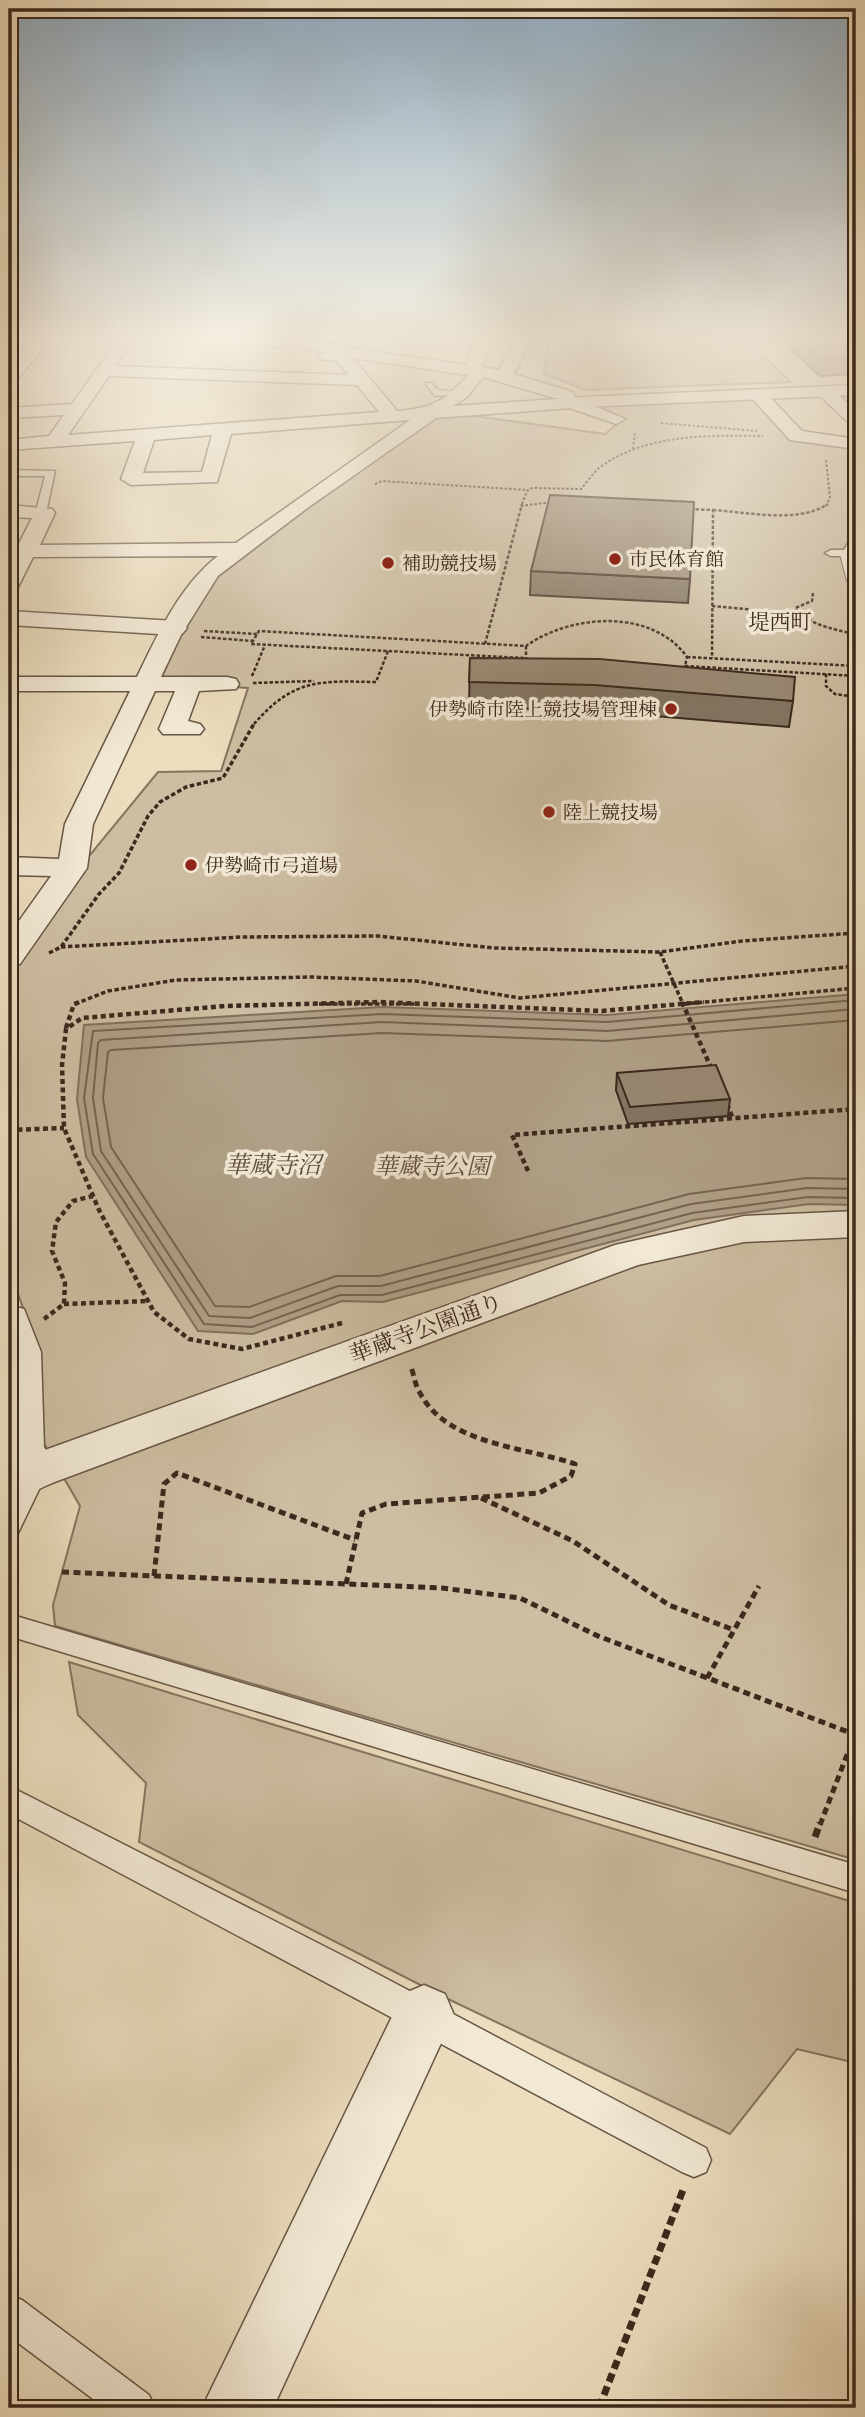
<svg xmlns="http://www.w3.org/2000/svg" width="865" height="2417" viewBox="0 0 865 2417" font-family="'Gentium Book Plus','Noto Serif JP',serif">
<rect width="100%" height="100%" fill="#ebddbe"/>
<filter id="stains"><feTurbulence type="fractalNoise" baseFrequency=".00286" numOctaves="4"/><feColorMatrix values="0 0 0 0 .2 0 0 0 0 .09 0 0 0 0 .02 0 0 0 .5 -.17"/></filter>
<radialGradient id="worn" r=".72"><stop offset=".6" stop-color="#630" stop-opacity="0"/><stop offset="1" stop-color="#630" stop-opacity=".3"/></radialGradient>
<g fill="#cdbea3" stroke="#847460" stroke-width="2">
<polygon points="549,336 741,336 791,382 586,390 544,374"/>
<polygon points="746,398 755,400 792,437 856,446 856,1860 55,1626 53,1605 80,1506 39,1435 41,1358 9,1269 9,974 80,867 158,772 221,771 248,688 155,682 186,622 220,568 429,416 460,414 605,434 622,420 587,406"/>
<polygon points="69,1662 856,1903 856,2063 797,2049 730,2134 448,1999 139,1842 146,1783 78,1715"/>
</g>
<polygon fill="#afa087" stroke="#81705d" stroke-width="2" points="856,994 856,1205 809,1204 694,1220 383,1302 342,1301 253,1334 198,1331 86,1157 77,1099 84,1025 382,1007 607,1015"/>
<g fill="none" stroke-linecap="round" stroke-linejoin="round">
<g stroke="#756452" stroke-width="2">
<polyline points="856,1000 607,1022 382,1014 93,1031 84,1098 93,1154 204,1324 252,1327 340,1295 382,1295 692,1213 808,1197 856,1198"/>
<polyline points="856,1009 607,1031 382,1022 101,1040 98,1043 93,1098 101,1151 209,1316 250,1318 338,1286 381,1286 691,1204 807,1188 856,1189"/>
<polyline points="856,1020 607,1041 382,1033 111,1050 108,1052 103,1098 111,1147 215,1306 249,1307 336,1276 380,1276 689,1194 806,1178 856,1179"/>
</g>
<defs>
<g id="service">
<polygon points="425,383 431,383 438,390 466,393 435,396"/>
<polygon points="9,470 55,471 46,513 36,511 45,476 9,476"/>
<polygon points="856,535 856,549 852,556 831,556 825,553 831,550 844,550 852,536"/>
<polygon points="36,1462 45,1464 48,1471 18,1533 9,1536 9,1501 27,1464"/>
<polygon points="9,1614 856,1865 856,1893 9,1636"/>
<polygon points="9,1786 355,1962 706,2148 711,2160 706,2172 694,2177 682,2172 9,1814"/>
<polygon points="9,2295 22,2300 149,2395 155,2408 105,2408 9,2336"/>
</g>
<polygon id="pedestrian" points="848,549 856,554 856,586 847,581 840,554"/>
<g id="minor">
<polygon points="37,336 53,336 15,382 9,383 9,368"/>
<path d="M53,336L304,338L355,349L467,365L476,336H492L482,367L499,370L516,336H532L514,374L573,392L575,397L588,398L590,404L625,419L616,424L570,408L436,418L306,509L218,576L181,635L161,677H227L236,679L239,684L236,689L199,691L188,721L200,724L204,729L200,734H163L159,729L175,691H155L93,824L87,868L20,964L9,967V935L51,876L9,875V857L59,859L65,824L130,691H9V677H137C157,635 181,584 218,556L33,557L17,589L9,591V563L32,518L9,517V505L52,509L55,513L40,545L236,543L410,420L231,434L217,482L131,485L121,479L135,441L9,450V440L49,436L64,415L9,418V408L72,404L112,348L118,346L126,351L115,366L349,375L337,361L319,359L317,356L323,352L304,348L61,341ZM353,358L467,375H468C444,402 432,408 397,411ZM109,376L357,385L379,412L68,435ZM483,377L558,399L453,406L467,397ZM212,435L202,472L143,473L154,440Z"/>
<polygon points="826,387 832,388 856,411 856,425 850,424 820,396 817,392"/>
<polygon points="758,390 764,391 802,431 856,439 856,449 790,440 749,395"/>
<polygon points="9,1305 24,1309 41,1352 44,1447 59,1471 52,1483 36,1488 20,1483 9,1464"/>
<polygon points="424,1985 445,1994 454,2015 273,2408 202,2408 403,1994"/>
</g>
<g id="tertiary">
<polygon points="856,385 856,395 582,407 573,402 582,397"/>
<polygon points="9,611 175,621 183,623 187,628 183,633 175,635 9,625"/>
<polygon points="856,1211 856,1237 744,1242 638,1265 52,1483 9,1503 9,1465 20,1459 615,1245 744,1216"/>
</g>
</defs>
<use href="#service" stroke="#675645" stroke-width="3"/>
<use href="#pedestrian" stroke="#675645" stroke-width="2"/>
<use href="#minor" stroke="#675645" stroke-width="3"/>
<use href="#tertiary" stroke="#675645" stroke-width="3"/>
<g stroke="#3b291d" stroke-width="2" stroke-dasharray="2.5 2" stroke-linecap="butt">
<polyline points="661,423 757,431"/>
<polyline points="633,449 635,432"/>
<polyline points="826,460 830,498 826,506"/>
<polyline points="375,484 382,481 528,490"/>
<path d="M522,504L527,491L532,488L581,489C588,481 594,471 603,465C648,434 711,435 763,436"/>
<polyline points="521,506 552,502"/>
</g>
<g stroke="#3b291d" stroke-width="2.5" stroke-dasharray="3.5 2" stroke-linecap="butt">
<polyline points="690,509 713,510 712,658"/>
<path d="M713,510C747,512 798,524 828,504"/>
<path d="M813,593L812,601L795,608C811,627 834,628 856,635"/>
<polyline points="712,606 799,614"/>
<polyline points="204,631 257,634"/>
<polyline points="201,637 253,641"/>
<polyline points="485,644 522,504"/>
<polyline points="526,646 526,661"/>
<polyline points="687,657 856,666"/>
<path d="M524,658L251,644L259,631L526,646C571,614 652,608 687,657L685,666L680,670"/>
<polyline points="685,666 856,676"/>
<polyline points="826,674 826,686 835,694 856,697"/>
<polyline points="252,676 265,645"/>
<polyline points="253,683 314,681"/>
<path d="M254,724C294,678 320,681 376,682L388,651"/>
</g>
<g stroke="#3b291d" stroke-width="3.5" stroke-dasharray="4.5 2.5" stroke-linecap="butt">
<polyline points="61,947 242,937 378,936 494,948 660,952 742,941 856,933"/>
<polyline points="660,952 683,1004"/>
<polyline points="49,953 61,947 99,894 119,873 148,816 160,802 186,787 223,778 255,722"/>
<polyline points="75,1004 108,991 176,980 311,977 416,981 520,998 856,966"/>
<polyline points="319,1004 417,1004"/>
<polyline points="684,1004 856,988"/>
</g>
<g stroke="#3b291d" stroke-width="4.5" stroke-dasharray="5 3.5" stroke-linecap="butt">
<polyline points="682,1002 712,1070"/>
<polyline points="66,1028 74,1004 80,1002"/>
<polyline points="727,1104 733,1119"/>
<polyline points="9,1130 64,1128"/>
<polyline points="528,1171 512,1135 856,1109"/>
<polyline points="64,1304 149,1301"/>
<polyline points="44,1319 64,1304 65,1283 52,1251 56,1222 73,1201 93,1196"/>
<polyline points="342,1323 242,1349 189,1339 154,1312 99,1210 64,1128 62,1065 66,1029 82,1018 225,1006 378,1002 602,1011 704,1002"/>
</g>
<g stroke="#3b291d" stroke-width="5" stroke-dasharray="7 4.5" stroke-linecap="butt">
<polyline points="481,1498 573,1541 669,1605 734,1630"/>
<polyline points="62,1572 442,1588 520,1598 598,1636 856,1735"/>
<polyline points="154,1576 164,1484 177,1473 355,1540"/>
<path d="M346,1584L362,1513L386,1504L539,1493L571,1476L575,1464C526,1447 447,1445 420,1393C415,1385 414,1375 411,1367"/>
<polyline points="707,1678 759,1586"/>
<polyline points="820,1825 855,1734"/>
</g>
<g stroke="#3b291d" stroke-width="7" stroke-dasharray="9 5" stroke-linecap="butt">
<polyline points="815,1837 820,1823"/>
<polyline points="599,2408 683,2190"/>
</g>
<use href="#service" fill="#f2e9d5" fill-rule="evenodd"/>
<use href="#pedestrian" fill="#f2e9d5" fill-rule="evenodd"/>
<use href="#minor" fill="#f2e9d5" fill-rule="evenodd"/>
<use href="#tertiary" fill="#f2e9d5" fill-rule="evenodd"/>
</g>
<g fill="#827461" stroke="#3b291d" stroke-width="2">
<polygon points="776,336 856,336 856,374 820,376"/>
<polygon points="531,571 690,579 688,603 530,595"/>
<polygon points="470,658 793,701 789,727 593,711 469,707"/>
<polygon points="617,1073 730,1099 728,1116 628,1124 616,1090"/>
</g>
<g fill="#978771" stroke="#3b291d" stroke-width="2">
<polygon points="794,336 856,336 856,359 822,360"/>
<polygon points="550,495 694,502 690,579 531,571"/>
<polygon points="470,658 600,659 795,677 793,701 594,685 469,682"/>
<polygon points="716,1065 730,1099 630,1107 617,1073"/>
</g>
<linearGradient id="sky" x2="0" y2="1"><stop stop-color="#91acc1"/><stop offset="0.5" stop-color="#f6f0e2"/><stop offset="1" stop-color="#f6f0e2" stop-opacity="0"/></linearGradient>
<rect width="865" height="674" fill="url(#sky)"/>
<g fill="#8f2418" stroke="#f2e9d5" stroke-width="2.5">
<circle cx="615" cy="559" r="7"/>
<circle cx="388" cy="563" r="7"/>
<circle cx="671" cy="709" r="7"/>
<circle cx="549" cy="812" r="7"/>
<circle cx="191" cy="865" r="7"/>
</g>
<g text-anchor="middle" stroke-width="7" stroke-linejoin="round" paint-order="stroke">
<g font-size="19" fill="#3b291d" stroke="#f2e9d5" text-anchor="start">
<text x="629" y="566">市民体育館</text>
<text x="402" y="570">補助競技場</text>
<text x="657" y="716" text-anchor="end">伊勢崎市陸上競技場管理棟</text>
<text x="563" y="819">陸上競技場</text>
<text x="205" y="872">伊勢崎市弓道場</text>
</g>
<g font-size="21" fill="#3b291d" stroke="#f2e9d5">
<text x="780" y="629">堤西町</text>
</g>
<g font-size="23" font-style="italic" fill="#604e3e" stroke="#f2e9d5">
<text x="432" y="1174">華蔵寺公園</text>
</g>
<g font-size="23" fill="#3b291d" stroke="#f2e9d5">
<text transform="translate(426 1328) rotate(-20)" y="8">華蔵寺公園通り</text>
</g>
<g font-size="24" font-style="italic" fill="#5e4d3d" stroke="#f2e9d5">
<text x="273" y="1173">華蔵寺沼</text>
</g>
</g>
<rect width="865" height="2417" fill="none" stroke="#ebddbe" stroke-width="35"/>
<rect x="10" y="10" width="844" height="2396" fill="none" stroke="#3b291d" stroke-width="3.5"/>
<rect x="18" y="18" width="830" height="2382" fill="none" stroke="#3b291d" stroke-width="2"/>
<rect width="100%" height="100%" filter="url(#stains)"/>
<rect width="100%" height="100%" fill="url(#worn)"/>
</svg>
